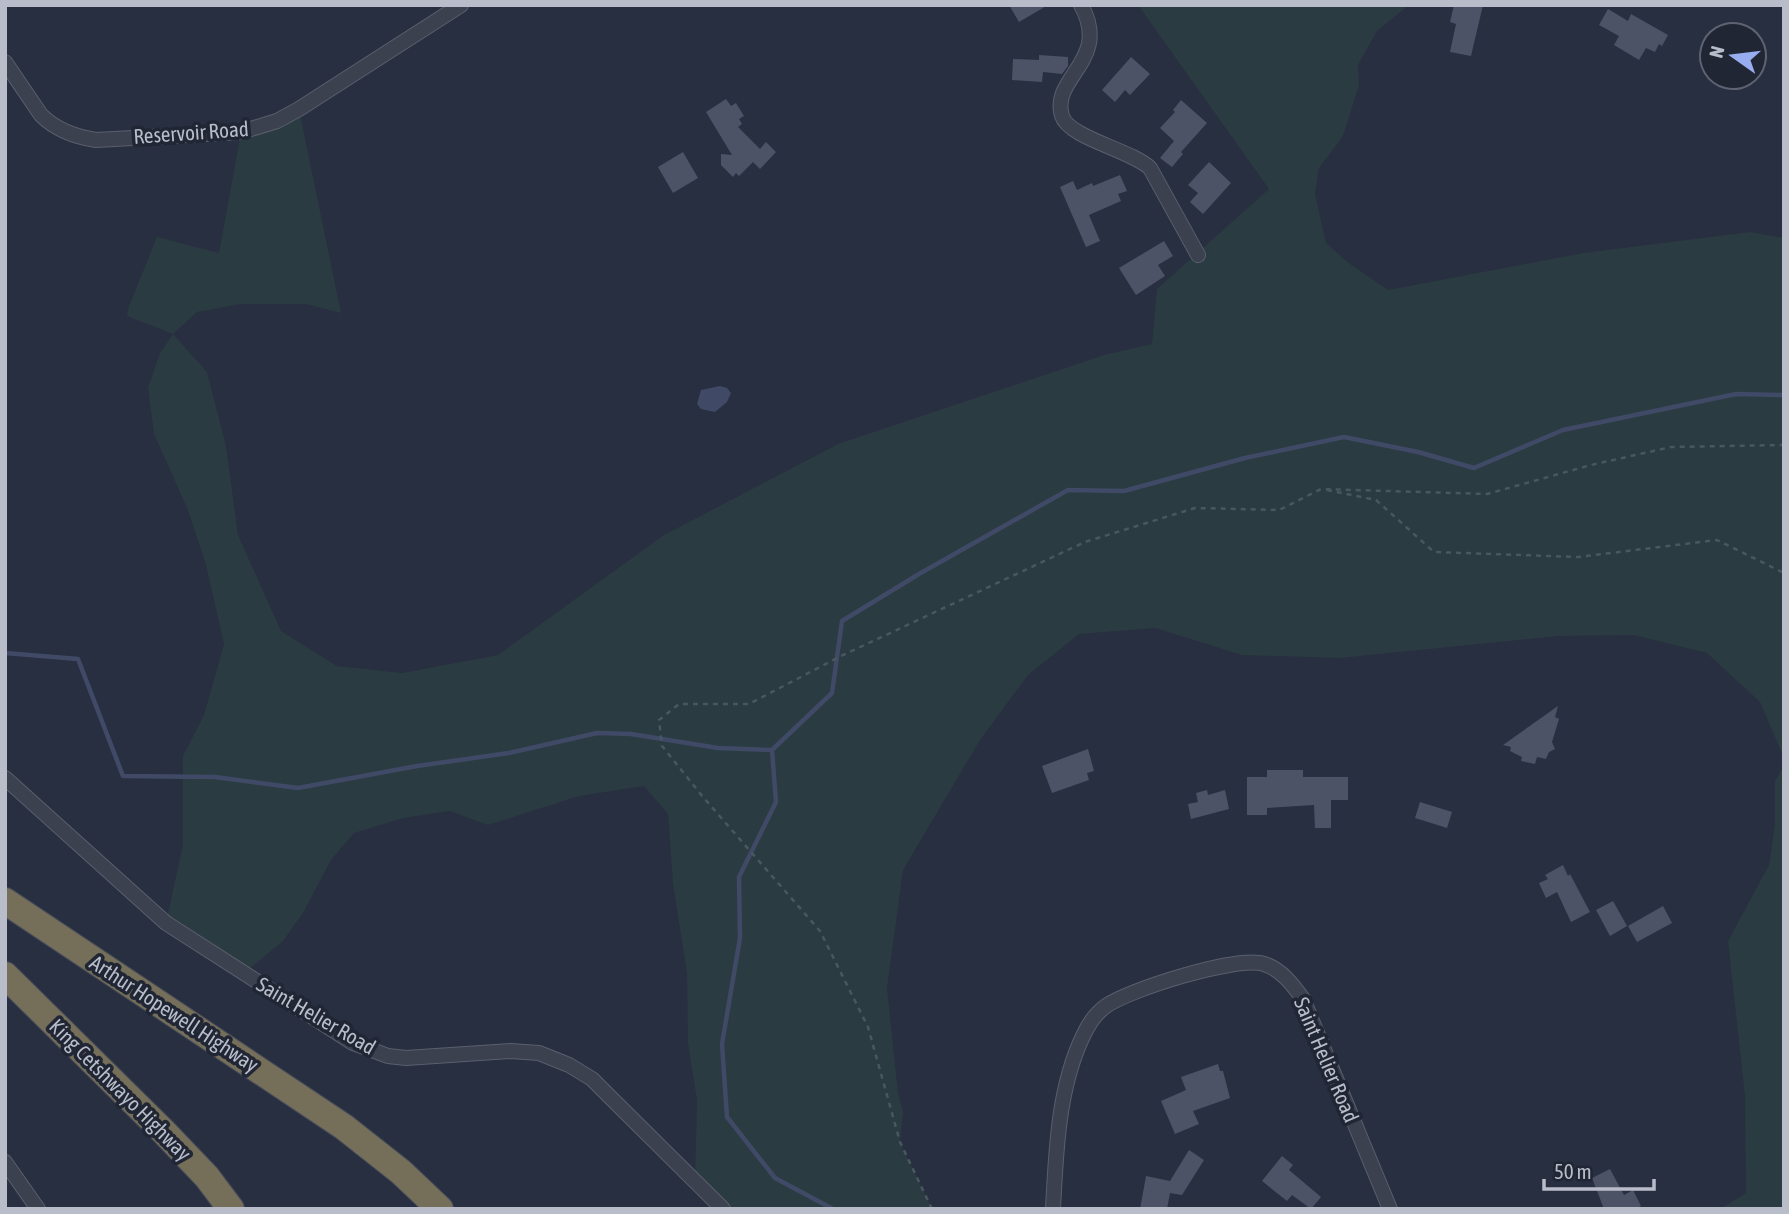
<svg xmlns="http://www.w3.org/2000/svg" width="1789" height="1214" viewBox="0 0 1789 1214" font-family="'Asap Condensed',sans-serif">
<rect width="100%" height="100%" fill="#282f40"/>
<g fill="#2a3b41">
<polygon points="1138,5 1409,5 1377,31 1358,65 1359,85 1343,136 1319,168 1315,194 1326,243 1350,264 1388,290 1583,253 1750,232 1784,238 1784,758 1760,702 1707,653 1634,635 1559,636 1340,658 1242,655 1155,628 1079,634 1028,675 980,740 903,870 887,988 898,1093 903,1112 900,1142 932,1209 723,1209 695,1181 697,1100 688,1043 687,973 673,884 668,814 644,786 579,796 488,825 450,811 403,818 354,833 331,860 303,913 283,941 243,974 166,923 183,844 183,756 204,715 224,644 206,565 188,510 154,434 148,388 160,353 173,334 127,316 129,306 157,237 219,253 241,132 299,109 341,313 306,304 241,304 197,312 173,334 207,372 226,446 238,535 281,631 337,666 402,673 498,655 664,535 838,444 1104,355 1152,344 1157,289 1269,189"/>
<polygon points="1784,766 1784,1209 1720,1209 1746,1193 1745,1096 1728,941 1769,865 1775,823 1775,781"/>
</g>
<polygon fill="#404a67" points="720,386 727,388 731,393 727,402 715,412 701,409 697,404 701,390"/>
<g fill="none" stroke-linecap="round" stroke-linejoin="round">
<g stroke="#404a67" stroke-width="4.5">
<polyline points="5,653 78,659 123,776 215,777 298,788 417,766 509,753 597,733 631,734 718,748 772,750 832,693 842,621 919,574 1068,490 1124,491 1245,458 1344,437 1418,452 1474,468 1563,430 1736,394 1784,395"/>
<polyline points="772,750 776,802 739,877 740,938 722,1044 727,1117 775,1178 833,1209"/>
</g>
</g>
<g fill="#4d5366">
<polygon points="1009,5 1048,5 1019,22"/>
<polygon points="1454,5 1483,5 1471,56 1450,52 1456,24 1450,22"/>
<polygon points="1608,9 1628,21 1631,14 1668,35 1662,46 1659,44 1655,52 1646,48 1639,60 1614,45 1619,36 1599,25"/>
<polygon points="1039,55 1068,57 1068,66 1062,74 1043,72 1042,82 1012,80 1013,59 1039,60"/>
<polygon points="1131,57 1150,74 1130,95 1125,90 1115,102 1102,90"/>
<polygon points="726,99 731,106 736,103 744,116 739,119 742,124 738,127 760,149 766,142 776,152 760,169 753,162 739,176 736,173 733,177 721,165 721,154 732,155 706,112"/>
<polygon points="1181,100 1207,123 1181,152 1183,154 1172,167 1160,158 1174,141 1160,128 1175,112 1173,110"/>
<polygon points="683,152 698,178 673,193 658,167"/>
<polygon points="1209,162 1231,183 1203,214 1190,202 1198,193 1188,185"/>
<polygon points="1120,175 1127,191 1118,194 1121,201 1089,215 1100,241 1086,247 1060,187 1073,181 1077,190 1092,183 1093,186"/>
<polygon points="1164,241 1173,256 1158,265 1165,276 1136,295 1119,268"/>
<polygon points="1558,706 1555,717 1559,719 1552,742 1555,749 1549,752 1546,759 1537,757 1535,764 1521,761 1522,757 1510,751 1511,747 1503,745"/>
<polygon points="1088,749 1094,771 1087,773 1089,780 1052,793 1042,766"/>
<polygon points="1267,770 1303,770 1303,777 1348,777 1348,800 1331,800 1331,828 1315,828 1314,805 1267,808 1267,815 1247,815 1247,777 1267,777"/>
<polygon points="1207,790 1208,795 1225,790 1229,809 1191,819 1188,804 1198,802 1196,793"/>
<polygon points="1420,802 1452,812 1447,828 1415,818"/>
<polygon points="1563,865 1568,876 1570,874 1590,912 1571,922 1557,892 1546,898 1539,883 1548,879 1545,875"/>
<polygon points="1613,901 1627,926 1610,936 1596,910"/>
<polygon points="1663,906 1672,923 1637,942 1628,926"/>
<polygon points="1218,1064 1220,1071 1223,1071 1230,1098 1193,1111 1199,1124 1175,1134 1161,1101 1186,1090 1181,1077"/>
<polygon points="1189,1150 1204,1160 1182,1195 1170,1193 1167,1209 1140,1209 1146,1176 1170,1181"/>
<polygon points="1282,1156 1293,1165 1289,1170 1321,1197 1311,1209 1292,1195 1287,1201 1262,1181"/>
<polygon points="1610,1169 1624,1195 1633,1190 1641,1206 1635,1209 1604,1209 1592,1178"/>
</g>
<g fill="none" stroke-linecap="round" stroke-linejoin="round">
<defs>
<g id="minor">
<path d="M1081,5C1112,61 1050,77 1062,116C1069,138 1131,150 1150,168L1198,255"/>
<path d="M5,62L41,115C56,130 76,137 96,140L241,132L277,121L299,109L461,5"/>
<polyline points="5,778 166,923 353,1043 388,1056 406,1058 511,1051 539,1053 569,1065 592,1079 609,1096 723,1209"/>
<polyline points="5,1162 38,1209"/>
<path d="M1053,1209C1056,1152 1058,1088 1083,1036C1088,1025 1096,1013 1106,1006C1128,990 1238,955 1264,964C1281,969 1293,985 1303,999L1390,1209"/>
</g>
<g id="motorway">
<polyline points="5,901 344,1127 401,1172 440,1209"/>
<polyline points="5,975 164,1132 207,1177 231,1209"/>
</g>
</defs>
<use href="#minor" stroke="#5a5f6d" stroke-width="16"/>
<use href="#motorway" stroke="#474c5a" stroke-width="28"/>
<g stroke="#48585e" stroke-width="2.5" stroke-dasharray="5 5" stroke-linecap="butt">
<polyline points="1327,490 1376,500 1434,552 1578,557 1717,540 1784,573"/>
<polyline points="932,1209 900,1142 868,1027 820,931 703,797 662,746 659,720 679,704 749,704 841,656 1085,542 1195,508 1279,510 1321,489 1487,494 1591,465 1671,447 1784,445"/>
</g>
<use href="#minor" stroke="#3c4150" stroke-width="14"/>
<use href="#motorway" stroke="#756f5a" stroke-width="26"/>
</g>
<g text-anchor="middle" stroke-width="7" stroke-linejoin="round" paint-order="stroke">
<g font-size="21" fill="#b9bdca" stroke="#212635">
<text transform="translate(191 133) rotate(-4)" y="7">Reservoir Road</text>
<text transform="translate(174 1014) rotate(33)" y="7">Arthur Hopewell Highway</text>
<text transform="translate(316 1016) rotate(30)" y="7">Saint Helier Road</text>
<text transform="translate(1326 1060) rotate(67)" y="7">Saint Helier Road</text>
<text transform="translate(120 1090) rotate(45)" y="7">King Cetshwayo Highway</text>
</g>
</g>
<rect width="1789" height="1214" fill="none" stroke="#b9bdca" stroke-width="14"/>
<g transform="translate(1733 56) rotate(284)"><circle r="33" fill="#212635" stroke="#5e6271" stroke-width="2"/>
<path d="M0-5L12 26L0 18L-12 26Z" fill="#98adf0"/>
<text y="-10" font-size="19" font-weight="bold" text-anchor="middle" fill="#b9bdca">N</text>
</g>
<path d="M1544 1179v10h110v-10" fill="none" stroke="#b9bdca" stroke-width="3.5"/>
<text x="1554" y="1179" font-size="21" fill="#b9bdca" stroke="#212635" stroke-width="5" paint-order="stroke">50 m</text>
</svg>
